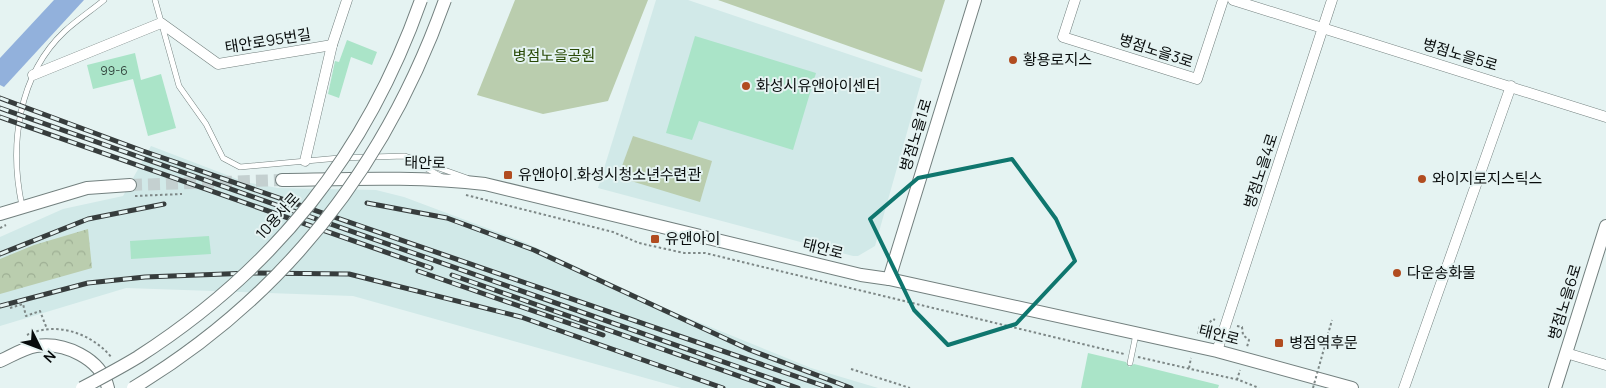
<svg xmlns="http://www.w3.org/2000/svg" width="1606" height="388" viewBox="0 0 1606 388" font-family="Manrope,'Noto Sans KR',sans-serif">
<defs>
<pattern id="forest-crowns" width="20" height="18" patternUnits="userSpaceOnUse" patternTransform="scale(1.25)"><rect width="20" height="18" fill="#bacdae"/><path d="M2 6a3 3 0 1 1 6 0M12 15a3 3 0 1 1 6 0" fill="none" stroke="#9eaf94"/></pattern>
</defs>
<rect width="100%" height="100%" fill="#e5f3f2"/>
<g fill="#d1e9e8">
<polygon points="656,0 688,0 922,79 875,246 858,256 853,256 598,188"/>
<polygon points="151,146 245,182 278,188 376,190 404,197 524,242 676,313 811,368 878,388 681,388 353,296 126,288 0,326 0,237 63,209 123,196"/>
</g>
<g fill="#bacdae">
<polygon points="515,0 648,0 608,101 543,114 477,95"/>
<polygon points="718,0 945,0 922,72"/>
<polygon points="633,136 712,161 700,202 618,177"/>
</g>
<polygon fill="url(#forest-crowns)" points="88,229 92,268 0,294 0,259 34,245"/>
<polygon fill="#92b1dc" points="54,0 84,0 4,87 0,85 0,58"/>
<g fill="#aae4c8">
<polygon points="695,36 816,73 793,150 699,121 692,140 666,133"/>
<polygon points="347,40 377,52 372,65 351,57 339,98 328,94 335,61 339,62"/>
<polygon points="135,53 141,80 161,74 176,128 148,136 133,79 93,89 87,65"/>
<polygon points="209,236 211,254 131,259 130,241"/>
<polygon points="1088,353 1126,362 1129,367 1134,364 1219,385 1218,388 1081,388"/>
</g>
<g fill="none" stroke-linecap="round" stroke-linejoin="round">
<polyline stroke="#c4d0d0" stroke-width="12" stroke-dasharray="12 6" stroke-linecap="butt" points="130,185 282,180"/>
<defs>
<g id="service">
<polyline points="155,0 179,86 206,124 223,158 240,167 339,158 405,156 467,178"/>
<polyline points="417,163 442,177"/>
<path d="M22,206C9,145 18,75 65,31C77,20 92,10 104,0"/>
<polyline points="1130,363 1136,334"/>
</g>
<g id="minor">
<polyline points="1075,0 1063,37 1197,79 1223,0"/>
<polyline points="1233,0 1606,117"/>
<polyline points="33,75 161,23 218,64 332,45"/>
<polyline points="305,161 332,45 347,0"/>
<polyline points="1217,351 1332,0"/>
<polyline points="1566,353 1606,365"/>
<polyline points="1404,388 1511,86"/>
</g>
<g id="tertiary">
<path d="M282,180C350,179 418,176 485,184L861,275L889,279L1217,351L1352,388"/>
<polyline points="0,214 87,188 130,185"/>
<polyline points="889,279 975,0"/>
<path d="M0,361C11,356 24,348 36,346C64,342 101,358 108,388"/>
<polyline points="1555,388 1606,226"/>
</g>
</defs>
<use href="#service" stroke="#73807f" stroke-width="6"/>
<use href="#minor" stroke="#73807f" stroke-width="11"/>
<use href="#tertiary" stroke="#73807f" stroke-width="14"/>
<g stroke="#7d8786" stroke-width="2" stroke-dasharray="2.5 2.5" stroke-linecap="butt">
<polyline points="466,195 613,232 639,243 684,253 705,253 1124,354"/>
<polyline points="135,196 182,194"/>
<polyline points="0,228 6,225"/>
<polyline points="10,308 23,304 26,316 40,311 47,329"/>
<polyline points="1237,326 1242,327 1243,335 1249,340 1247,347"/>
<polyline points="1198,334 1200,325 1207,325 1213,319 1215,320"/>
<path d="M27,335C56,321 92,333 112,358"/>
<polyline points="1138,357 1239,380 1259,388"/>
<polyline points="1189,368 1191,358"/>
<polyline points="851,369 910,388"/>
<polyline points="1237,380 1240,370"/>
</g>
<use href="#service" stroke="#fff" stroke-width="5"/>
<use href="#minor" stroke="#fff" stroke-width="10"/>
<use href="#tertiary" stroke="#fff" stroke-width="12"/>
<defs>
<g id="rail">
<polyline points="0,98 143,151 830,388"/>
<polyline points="0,108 798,388"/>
<polyline points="0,117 431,268"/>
<polyline points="367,203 447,218 534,250 750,350 851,388"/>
<polyline points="0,254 88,219 164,204"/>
<polyline points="418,271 603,335"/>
<polyline points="452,275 773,388"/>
<polyline points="0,306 88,283 145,277 251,273 349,274 521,317 723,388"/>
</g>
</defs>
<use href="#rail" stroke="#373d3d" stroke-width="5"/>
<use href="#rail" stroke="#e5f3f2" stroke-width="3" stroke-dasharray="9" stroke-linecap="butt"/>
<defs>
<g id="tertiary-bridge">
<path d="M82,388C101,378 120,368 138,357C275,269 367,153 421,0"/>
<path d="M133,388C284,297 386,166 445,0"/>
</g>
</defs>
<use href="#tertiary-bridge" stroke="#73807f" stroke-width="14" stroke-linecap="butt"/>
<polyline stroke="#7d8786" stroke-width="2" stroke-dasharray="2.5 2.5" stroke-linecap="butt" points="1313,388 1332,320"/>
<use href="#tertiary-bridge" stroke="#fff" stroke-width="12"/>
</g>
<path fill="none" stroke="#0f766e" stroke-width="4" stroke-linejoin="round" d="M1012,159L1056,219L1075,261L1016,324L948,345L914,310L870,219L918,178Z"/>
<g fill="#b14c20" stroke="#e5f3f2" stroke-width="2">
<circle cx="1013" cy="60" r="5"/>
<circle cx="746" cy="86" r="5"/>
<rect x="503" y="170" width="10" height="10" rx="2.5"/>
<circle cx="1422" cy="179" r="5"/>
<rect x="650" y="234" width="10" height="10" rx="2.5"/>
<circle cx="1397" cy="273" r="5"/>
<rect x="1274" y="338" width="10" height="10" rx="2.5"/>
</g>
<g text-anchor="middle" stroke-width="4" stroke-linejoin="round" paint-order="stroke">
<g font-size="12" fill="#30423b">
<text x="114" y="75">99-6</text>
</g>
<g font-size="15" fill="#080c0c" stroke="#e5f3f2">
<text transform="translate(268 41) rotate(-9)" y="5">태안로95번길</text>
<text transform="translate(1156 51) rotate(18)" y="5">병점노을3로</text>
<text transform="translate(1460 55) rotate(17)" y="5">병점노을5로</text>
<text transform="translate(916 135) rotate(-73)" y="5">병점노을1로</text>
<text transform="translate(425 163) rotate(1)" y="5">태안로</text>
<text transform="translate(1261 171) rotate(-72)" y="5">병점노을4로</text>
<text transform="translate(278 216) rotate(-48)" y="5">10용사로</text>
<text transform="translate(823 249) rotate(14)" y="5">태안로</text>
<text transform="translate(1565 302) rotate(-73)" y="5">병점노을6로</text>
<text transform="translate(1219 335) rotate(14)" y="5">태안로</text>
</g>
<g font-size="15" fill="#284905" stroke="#e5f3f2">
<text x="554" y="61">병점노을공원</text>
</g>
<g font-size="15" fill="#080c0c" stroke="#e5f3f2" text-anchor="start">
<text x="1023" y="65">황용로지스</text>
<text x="756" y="91">화성시유앤아이센터</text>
<text x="518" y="180">유앤아이.화성시청소년수련관</text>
<text x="1432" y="184">와이지로지스틱스</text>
<text x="665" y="244">유앤아이</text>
<text x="1407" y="278">다운송화물</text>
<text x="1289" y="348">병점역후문</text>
</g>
</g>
<g transform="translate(40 348) rotate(132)" stroke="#e5f3f2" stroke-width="4" paint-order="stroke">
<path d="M0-4L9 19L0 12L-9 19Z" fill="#080c0c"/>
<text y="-8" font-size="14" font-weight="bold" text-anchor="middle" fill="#080c0c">N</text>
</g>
</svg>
